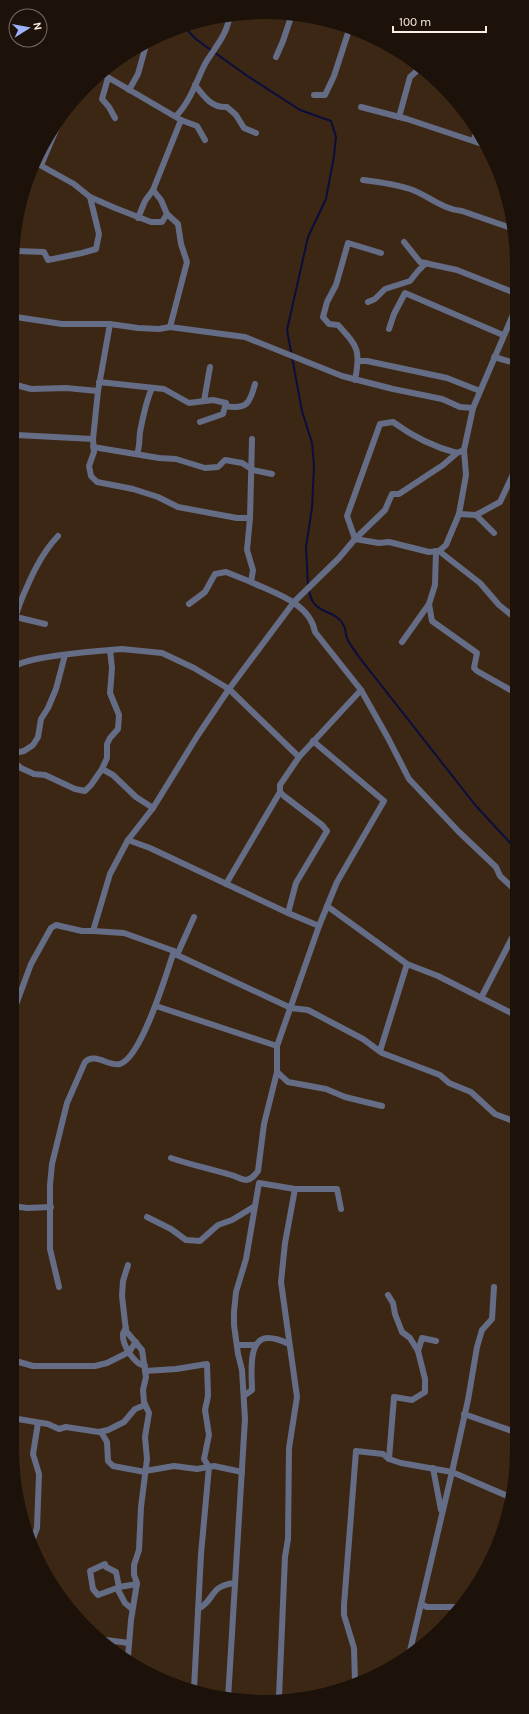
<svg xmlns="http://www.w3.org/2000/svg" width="529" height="1714" viewBox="0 0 529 1714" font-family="Karla,sans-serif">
<rect width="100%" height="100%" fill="#3c2714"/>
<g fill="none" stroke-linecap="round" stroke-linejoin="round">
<g stroke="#0b0d3f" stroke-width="2">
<polyline points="186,29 197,40 246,75 300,110 331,121 336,137 334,156 326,199 308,237 287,330 302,411 312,443 314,466 312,508 306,547 308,585"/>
<path d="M309,590C313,617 335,607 344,626C346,629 345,634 347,638C350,645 355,651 359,657L476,806L513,846"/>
</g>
<g stroke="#656c86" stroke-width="6">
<polyline points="276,57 283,41 291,17"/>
<polyline points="104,75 181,120 197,126 205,140"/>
<polyline points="108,78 102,99 109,107 115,118"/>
<path d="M195,85C204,97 212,108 227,107L236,115L244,128L256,133"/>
<polyline points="129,90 138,74 146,45"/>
<polyline points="314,95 325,95 334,76 349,30"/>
<polyline points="361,107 407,119 485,145"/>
<path d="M176,116C190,102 196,82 205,64C213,50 228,34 229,17"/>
<polyline points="399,117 410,77 419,69"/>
<polyline points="474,140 476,131"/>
<polyline points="38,164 74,184 90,197 115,208 151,222 162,222 167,214 178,224 181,244 187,262 170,327"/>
<polyline points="41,165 61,118"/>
<path d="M363,180C379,182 395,184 410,189C428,195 441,209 462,211L514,229"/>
<polyline points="153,190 161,200 167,214"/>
<polyline points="138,218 145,201 153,190 181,120"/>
<polyline points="404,242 420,262 457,270 515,293"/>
<polyline points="17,251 44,252 48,260 82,253 96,249 99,234 90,197"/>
<polyline points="368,302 375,299 385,289 410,281 418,271 426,263"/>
<polyline points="16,317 62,324 110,324 138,328 159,329 170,327 245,337 342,376 393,389 442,399 460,407 473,408"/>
<path d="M110,324L98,391L93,439L94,452L89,466L91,476L97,482L133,489L158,497L178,507L237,518H250L247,550L253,570L251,582C274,593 310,603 315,632L361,690L388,738L409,779L459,832L496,867L500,876L513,888"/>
<polyline points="389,329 394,314 405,293 503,335"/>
<polyline points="494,357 515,363"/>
<polyline points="359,361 367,361 447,378 480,391"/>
<path d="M355,380C361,350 358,347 338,325L329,324L323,317L327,302L336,285L348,243L381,253"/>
<polyline points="99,382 164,389 189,403 213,400 226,403 223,414 200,422"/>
<polyline points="16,385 31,389 66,388 98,391"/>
<polyline points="204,401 210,367"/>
<path d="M225,406C247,410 250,403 255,384"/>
<polyline points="16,435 93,439"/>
<polyline points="93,447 159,458 176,459 205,468 218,467 225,460 242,463 253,470 272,474"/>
<path d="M457,453C434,447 412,436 393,422L380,424L347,516L355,539L385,510L392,494H399L443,465L457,453L464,450"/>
<path d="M137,454C140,446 139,440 140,432C143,417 146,401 152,388"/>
<polyline points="459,514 476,515 494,533"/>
<polyline points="476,515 500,502 514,472"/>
<polyline points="250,518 252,439"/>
<polyline points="436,551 435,585 429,604 432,621 477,653 474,668 477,671 514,692"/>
<polyline points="439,551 480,583 499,605 514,617"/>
<path d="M20,603C30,579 40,555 58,536"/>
<polyline points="189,604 205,592 215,574 226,572 251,582"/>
<polyline points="16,617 45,624"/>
<polyline points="15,618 20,603 15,601"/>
<polyline points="402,642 429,604"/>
<path d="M15,666C31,656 89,652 110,650L122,649L162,653L194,668L229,689L299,757"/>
<polyline points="313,741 384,801 337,882 319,926"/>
<polyline points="15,753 24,751 33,745 38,737 41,719 48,708 56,689 65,655"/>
<polyline points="15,763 21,768 34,774 45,775 75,789 85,791 91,785 102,769 107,758 107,744 110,738 118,729 119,715 110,693 112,668 110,650"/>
<polyline points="102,769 113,775 136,797 153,808"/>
<path d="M128,840L150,848L288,913L319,926L277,1046V1072L264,1124L258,1171C255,1175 252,1179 246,1180C240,1180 237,1176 231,1175C211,1169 191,1165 171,1158"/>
<polyline points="226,884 280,792"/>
<polyline points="327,906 407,964 438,976 513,1014"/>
<polyline points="288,913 296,883 327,831 322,825 284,796 280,792 280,785 299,757 361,690"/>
<polyline points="93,931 124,933 174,951 177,955 291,1008 308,1010 363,1039 382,1053 440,1075 449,1083 471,1092 495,1114 513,1121"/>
<polyline points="177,955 194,917"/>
<polyline points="481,998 512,938"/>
<polyline points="156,1006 277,1046"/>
<polyline points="14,1010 31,964 51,928 56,925 82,931 93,931 110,874 128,840 153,808 198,735 229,689 294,602 339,558 355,539 379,543 389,542 429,552 439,551 446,545 459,514 466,475 464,450 473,408 515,310"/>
<polyline points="380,1051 407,964"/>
<polyline points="277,1072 288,1082 326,1089 345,1097 382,1106"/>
<polyline points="295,1189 337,1189 341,1209"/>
<polyline points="13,1206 27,1208 51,1207"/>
<polyline points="147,1217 171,1229 186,1240 200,1241 218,1225 232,1220 255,1206"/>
<path d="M59,1287L50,1249V1185L52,1164L67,1103L85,1062C95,1052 109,1067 120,1064C142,1057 167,972 174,951"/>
<polyline points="494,1287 492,1319 482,1330 477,1347 468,1400 452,1472 512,1498"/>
<polyline points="388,1295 393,1303 395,1314 402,1332 410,1338 418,1351"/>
<path d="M126,1328C125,1330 123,1332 123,1334C122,1345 134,1364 145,1366"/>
<polyline points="237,1345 256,1345"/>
<polyline points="12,1360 33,1366 95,1366 107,1363 129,1352 136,1342"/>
<polyline points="145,1371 176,1369 207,1364 208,1396 205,1410 209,1435 204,1459 209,1467 201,1554 194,1689"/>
<path d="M245,1395L252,1390C252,1376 247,1338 268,1338C275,1338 283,1341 289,1344"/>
<polyline points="464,1414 512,1431"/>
<polyline points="12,1418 48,1424 59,1429 66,1427 99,1432 108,1430 124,1422 135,1409 145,1405"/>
<polyline points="101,1432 107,1442 108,1461 113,1466 145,1472"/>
<polyline points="389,1459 394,1397 412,1400 425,1392 425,1379 418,1351 422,1338 436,1341"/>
<polyline points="433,1468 441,1510"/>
<polyline points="145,1471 174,1466 197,1469 214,1466 242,1472"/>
<polyline points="31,1544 37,1528 39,1474 33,1454 38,1423"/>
<polyline points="421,1604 427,1607 457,1607"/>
<polyline points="132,1609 125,1603 117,1588 98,1595 93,1589 90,1571 105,1564 106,1567 116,1572 119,1587 137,1584"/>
<path d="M198,1609C216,1600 208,1586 235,1583"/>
<polyline points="106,1640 129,1643"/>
<polyline points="128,1657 131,1620 137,1583 134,1575 134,1565 139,1550 141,1507 147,1459 145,1437 149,1413 144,1402 143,1390 146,1377 142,1350 126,1331 122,1296 123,1281 128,1265"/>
<polyline points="355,1682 354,1648 344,1615 344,1605 356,1451 383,1454 389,1459 401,1463 452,1472 409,1655"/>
<polyline points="228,1699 245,1419 242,1370 238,1354 234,1325 234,1312 236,1292 246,1259 259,1183 295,1189 285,1243 281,1282 297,1397 289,1448 288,1539 285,1557 279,1697"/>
</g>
</g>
<path d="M0 0H529V1714H0ZM264 19H265A245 245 0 0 1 510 264V1450A245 245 0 0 1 265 1695H264A245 245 0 0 1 19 1450V264A245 245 0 0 1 264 19Z" fill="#1c120a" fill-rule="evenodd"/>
<g transform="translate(28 28) rotate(79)"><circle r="19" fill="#1c120a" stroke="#756a60"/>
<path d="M0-3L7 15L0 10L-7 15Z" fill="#9fb3fd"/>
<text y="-6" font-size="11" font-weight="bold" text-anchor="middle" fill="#fbede1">N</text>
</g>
<path d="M393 26v6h93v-6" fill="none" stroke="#fbede1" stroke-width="2"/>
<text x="399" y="26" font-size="12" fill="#fbede1" stroke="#1c120a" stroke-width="3" paint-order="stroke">100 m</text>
</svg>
